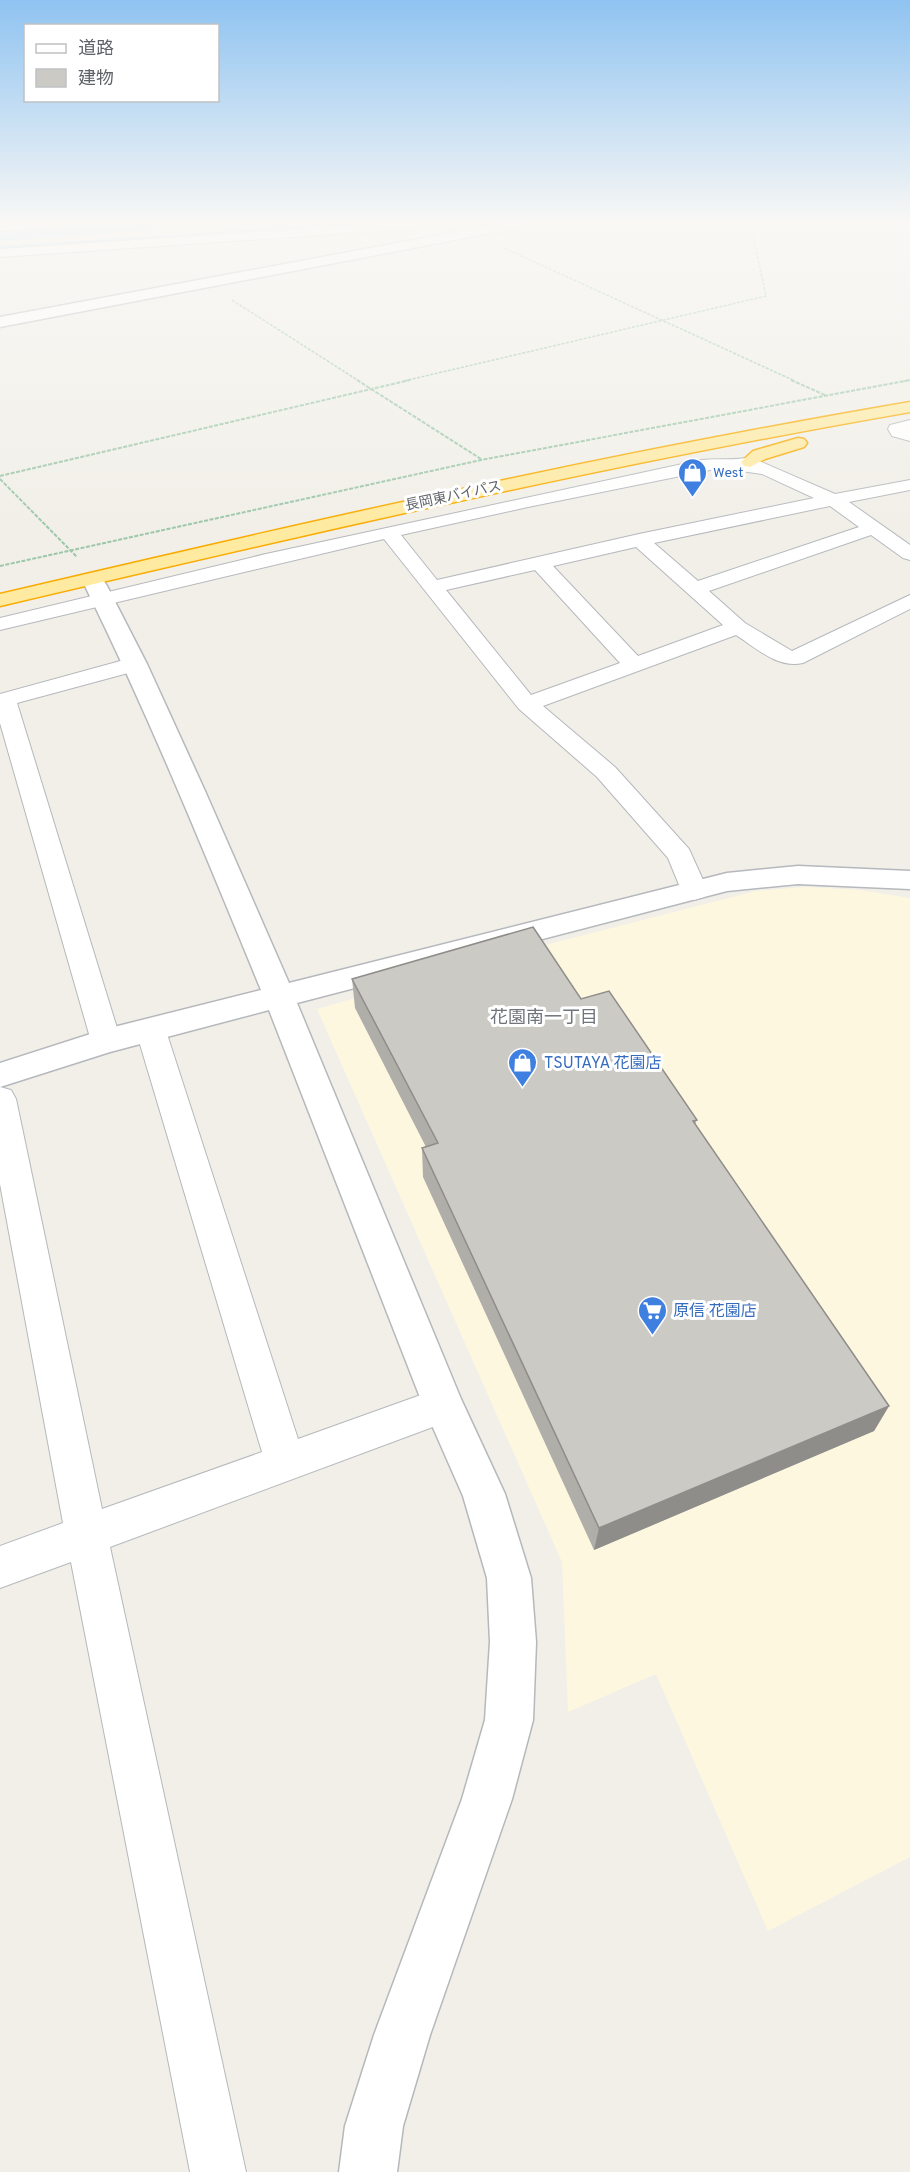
<svg xmlns="http://www.w3.org/2000/svg" width="910" height="2172" viewBox="0 0 910 2172" font-family="Overpass,'Noto Sans JP',sans-serif">
<rect width="100%" height="100%" fill="#f1efe8"/>
<polygon fill="#fef7e0" points="805,887 860,890 910,898 910,1857 768,1931 656,1674 568,1712 562,1562 317,1009 487,960 756,891"/>
<g fill="none" stroke-linecap="round" stroke-linejoin="round">
<polyline stroke="#aadaff" stroke-width="4" points="0,248 361,224"/>
<polygon fill="#aadaff" fill-rule="evenodd" points="51,224 152,224 149,229 141,231 0,241 0,227"/>
<defs>
<g id="minor">
<polygon points="0,224 61,224 55,228 0,231"/>
<polygon points="375,224 430,224 424,228 0,257 0,249"/>
<polygon points="444,224 460,224 477,233 475,236 467,236"/>
<polygon points="910,420 910,441 892,436 888,429 890,425"/>
<path d="M750,457L835,494L910,480V490L849,502L910,545V560L903,558L871,535L709,591L745,623L792,651L910,595V609L803,663C778,669 756,648 736,635L543,706L615,767L689,849L708,891L704,897L694,900L684,897L668,858L597,777L519,709L384,539L0,630V618L266,554L701,460C717,458 735,461 750,457ZM720,468L762,474L814,498L639,534L437,580L401,535L528,507ZM830,506L859,527L698,581L654,543ZM636,547L723,625L638,656L553,566ZM535,570L620,663L531,695L446,590Z"/>
<polygon points="135,657 143,659 146,664 143,669 17,703 121,1041 117,1049 106,1052 95,1049 91,1041 0,723 0,694"/>
<polygon points="151,1020 162,1023 166,1031 298,1439 443,1387 457,1392 462,1405 457,1418 110,1547 246,2172 190,2172 71,1562 0,1588 0,1546 63,1523 0,1184 0,1087 11,1090 16,1099 102,1509 262,1452 136,1031 140,1023"/>
</g>
<path id="tertiary" d="M96,580L104,581L107,586L147,664L205,791L289,983L727,873L798,866L910,871V889L798,884L727,891L297,1003L461,1399L505,1494L531,1578L536,1642L533,1720L512,1799L430,2035L403,2126L397,2172H339L345,2126L374,2035L462,1799L485,1720L490,1642L487,1578L463,1496L423,1405L269,1010L110,1052L0,1087V1063L106,1029L261,990C205,854 150,718 85,586L88,581Z"/>
<polygon id="secondary" points="499,224 524,224 518,228 0,327 0,317"/>
<g id="trunk">
<path d="M910,402V412C604,465 302,535 0,606V594C302,523 604,454 910,402Z"/>
<polygon points="798,438 804,439 807,443 804,447 765,459 750,467 744,466 741,462 753,451"/>
</g>
</defs>
<use href="#minor" stroke="#b5b8bc" stroke-width="2"/>
<use href="#tertiary" stroke="#b5b8bc" stroke-width="3"/>
<use href="#secondary" stroke="#b6babf" stroke-width="3"/>
<use href="#trunk" stroke="#f9ab00" stroke-width="3"/>
<g stroke="#9cc7a9" stroke-width="1.5" stroke-dasharray="3 1.5" stroke-linecap="butt">
<polyline points="504,248 795,381"/>
<polyline points="232,300 359,381"/>
<polyline points="404,381 766,296 751,226 744,224"/>
<polyline points="904,381 910,380"/>
</g>
<g stroke="#9cc7a9" stroke-width="2" stroke-dasharray="4 1.5" stroke-linecap="butt">
<polyline points="357,380 481,459"/>
<polyline points="791,380 825,395"/>
<polyline points="0,476 410,380"/>
<polyline points="0,479 77,557"/>
<polyline points="0,566 481,460 910,380"/>
</g>
<use href="#minor" fill="#fff" fill-rule="evenodd"/>
<use href="#tertiary" fill="#fff" fill-rule="evenodd"/>
<use href="#secondary" fill="#fff" fill-rule="evenodd"/>
<use href="#trunk" fill="#feeaa1" fill-rule="evenodd"/>
</g>
<polygon fill="#afaea9" points="352,979 581,999 697,1120 695,1124 889,1406 874,1431 594,1550 423,1177 422,1148 426,1147 355,1008"/>
<polygon fill="#8f8d8a" points="889,1406 874,1431 594,1550 599,1528"/>
<polygon fill="#cccac5" stroke="#8f8d8a" stroke-width="1.5" points="533,927 581,999 609,991 697,1120 693,1121 889,1406 599,1528 422,1148 438,1143 352,979"/>
<linearGradient id="sky" x2="0" y2="1"><stop stop-color="#8fc3f1"/><stop offset="0.42" stop-color="#f9f8f5"/><stop offset="1" stop-color="#f9f8f5" stop-opacity="0"/></linearGradient>
<rect width="910" height="528" fill="url(#sky)"/>
<defs>
<symbol id="shop-pin" viewBox="-11 -11 22 30"><path d="M0 17L-7.5 6A9.5 9.5 0 1 1 7.5 6Z" fill="#3f7fe0" stroke="#fff"/><path d="M-5-2.5h2.3a2.7 3.5 0 0 1 5.4 0H5L5.5 6h-11ZM-1.5-2.5h3a1.5 2.3 0 0 0-3 0Z" fill="#fff"/></symbol>
<symbol id="supermarket-pin" viewBox="-11 -11 22 30"><path d="M0 17L-7.5 6A9.5 9.5 0 1 1 7.5 6Z" fill="#3f7fe0" stroke="#fff"/><path d="M-6-5.5h2.5l.6 2H6L4.5 2H-2.5L-4.4-4H-6ZM-1.5 3.2a1.3 1.3 0 1 0 .1 0ZM3 3.2a1.3 1.3 0 1 0 .1 0Z" fill="#fff"/></symbol>
</defs>
<g fill-rule="evenodd">
<use href="#shop-pin" x="676" y="456" width="33" height="45"/>
<use href="#shop-pin" x="506" y="1046" width="33" height="45"/>
<use href="#supermarket-pin" x="636" y="1294" width="33" height="45"/>
</g>
<g text-anchor="middle" stroke-width="6" stroke-linejoin="round" paint-order="stroke">
<g font-size="14" fill="#366cbe" stroke="#fff" text-anchor="start">
<text x="713" y="477">West</text>
</g>
<g font-size="14" fill="#5f6368" stroke="#fff">
<text transform="translate(453 495) rotate(-12)" y="5">長岡東バイパス</text>
</g>
<g font-size="16" fill="#366cbe" stroke="#fff" text-anchor="start">
<text x="544" y="1068">TSUTAYA 花園店</text>
<text x="673" y="1316">原信 花園店</text>
</g>
<g font-size="18" fill="#70757a" stroke="#fff">
<text x="544" y="1023">花園南一丁目</text>
</g>
</g>
<rect x="24" y="24" width="195" height="78" fill="#ffffff" stroke="#bfc1c3" stroke-width="1.5"/>
<rect x="36" y="44" width="30" height="9" fill="#ffffff" stroke="#bfc1c3" stroke-width="1.5"/>
<text x="78" y="54" font-size="18" fill="#5f6368">道路</text>
<rect x="36" y="69" width="30" height="18" fill="#cccac5" stroke="#bfc1c3" stroke-width="1.5"/>
<text x="78" y="84" font-size="18" fill="#5f6368">建物</text>
</svg>
